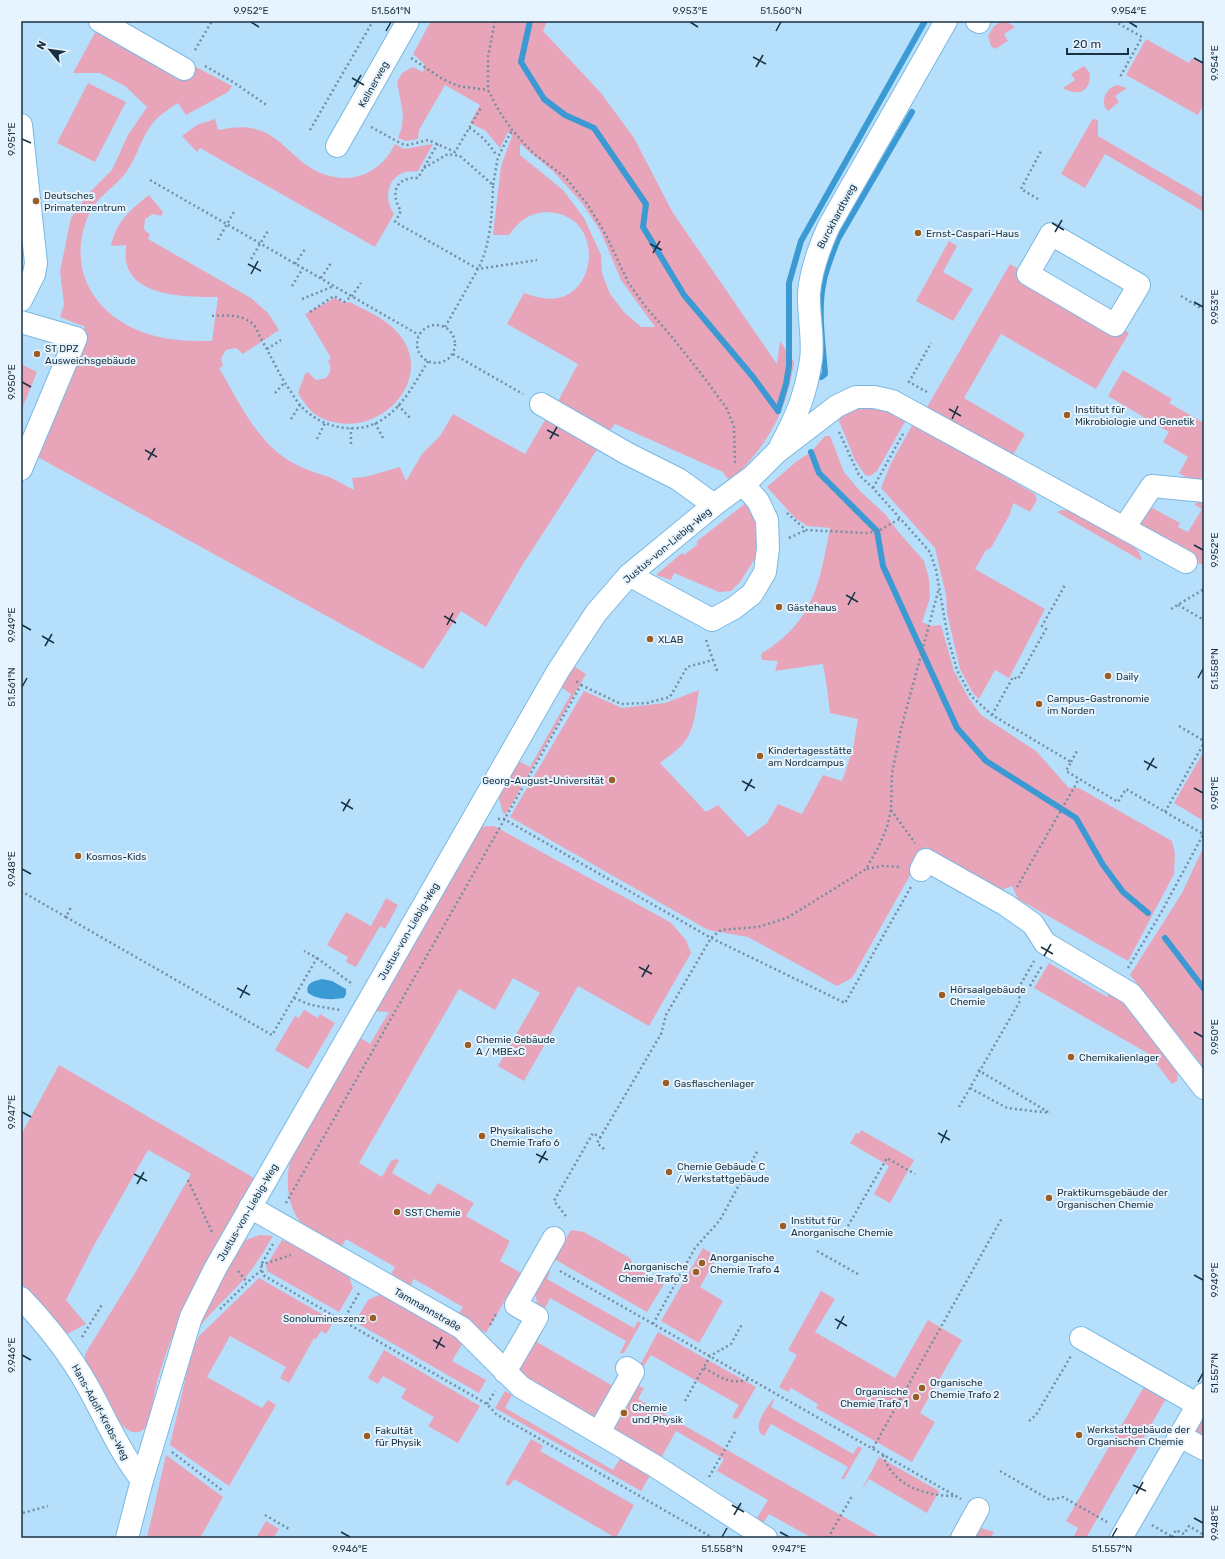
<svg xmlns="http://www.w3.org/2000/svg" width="1225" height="1559" viewBox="0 0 1225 1559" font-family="Rubik,sans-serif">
<rect width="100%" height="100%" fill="#d0e9fa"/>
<rect fill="#b6dffc" x="21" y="21" width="1183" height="1517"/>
<g fill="#e8a5ba" fill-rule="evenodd">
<path d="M431,21H547L543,31L601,93L634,138L673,213L777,364L780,341L794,362C786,415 767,445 730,482L723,472L615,424L608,433L556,405L578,364L507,324L524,293C530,295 536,297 542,298C598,308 609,214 547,212C530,212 518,222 509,235H493L501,166L512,136L508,132L500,148L486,131L470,123L480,105L445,85L419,130L418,139L406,141L398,138L402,127L403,114L397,82L402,73L413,67L423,72L425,65L413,54ZM520,144L553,171L582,203L601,232L621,280L655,327H641L624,312L610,294L602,273L601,255L584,218L563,190L520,155Z"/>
<polygon points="1001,22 1007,22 1015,27 1004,34 1008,41 995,49 991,46 988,36 994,26"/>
<path d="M97,29L194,66L232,86L228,92L186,115L178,103C169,109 159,115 152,124C141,138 137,157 127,171C116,187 97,196 89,214C64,271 97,321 155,336C174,341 192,341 212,341L218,297C191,297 132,298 126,261C125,256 126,251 126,245L111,246C116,222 131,209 149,195L163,212L161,216L153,214L145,219L144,229L150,235L148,239L251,298L268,313L279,330L243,354L236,348L226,350L221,358L223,366L219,368C240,403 257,444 295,464C305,469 315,473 326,476C336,479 345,486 354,490L352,478L365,477L400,467L406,481L422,454L440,436L453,414L525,454L548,415L600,445L523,564L486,627L461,611L423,669L34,455L85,327L60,317L64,305L60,271L71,218L88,194L112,170L128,135L147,107L125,86L100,73H73Z"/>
<polygon points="1146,39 1189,63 1192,58 1203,64 1204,62 1204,104 1198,115 1126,75"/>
<path d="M1084,66L1090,73C1091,92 1078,97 1063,88L1075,80L1071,74Z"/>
<polygon points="88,83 126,102 95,162 57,143"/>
<path d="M1117,85L1127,88L1115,96L1119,102L1108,111C1099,102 1106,88 1117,85Z"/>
<path d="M215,119L218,130C234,127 248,125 264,132C280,139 291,154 305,164C337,188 377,181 395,144L404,149L433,144L418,171C414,172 409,171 405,172C386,178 384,200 394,214L375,247L200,148L197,152L182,136L197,125Z"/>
<polygon points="1094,119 1098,120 1098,136 1203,197 1204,180 1204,212 1105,154 1085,188 1061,174 1092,120"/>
<polygon points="949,241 957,246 943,272 973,289 953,321 916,301"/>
<polygon points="1010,264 1129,333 1096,389 1001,334 964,398 1025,434 1012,457 926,409"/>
<path d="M335,298L344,303L350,302C366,311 385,318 398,333C436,376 384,435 334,422C327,421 318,417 312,412C306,406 302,399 298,393L305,374L308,372L316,380L326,378C331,372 332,368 328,361L331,358L305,314Z"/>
<polygon points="21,364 37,372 21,411"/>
<polygon points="1123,370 1172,399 1169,403 1204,423 1204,480 1186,477 1179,473 1188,457 1163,442 1169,432 1108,396"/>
<path d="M867,407H880L906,420L877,471L870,476L865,475L855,460L839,421C843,411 858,409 867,407Z"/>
<polygon points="913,424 1035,494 1037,500 1030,512 1014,503 1010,511 1011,512 991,548 986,550 975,569 1045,609 1009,678 995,670 979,699 973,693 960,669 947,613 946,595 935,548 881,488 891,463"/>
<path d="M825,436H830L844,472L860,491L886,515L897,530L924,561L929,579L930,598L922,622L931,626L941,625L954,671L968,697L981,715L1036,751L1069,788H1079L1172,841L1175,854L1174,874L1128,961L1018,899L1012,886L1002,890L926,847L852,978L837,986L748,937L708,930L510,817L584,691L622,708L665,703L699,690C696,708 695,731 682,745C675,752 667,757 660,763L706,812L718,805L748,837L767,823L778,804L802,814L823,775L842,781L853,749L858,719L830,713L827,688L823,664L775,671L778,661L762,660L761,654C814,621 819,585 830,528L807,526L795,518L767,487L797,461L811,452Z"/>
<polygon points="751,499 757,505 760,551 740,582 731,591 719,592 674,573 671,580 656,575 682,553 684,555 698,544 696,542"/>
<polygon points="1199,499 1204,500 1204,566 1143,531 1139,522 1147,505 1180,523 1178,527 1188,532 1202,509 1195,505"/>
<polygon points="1063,510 1070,510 1135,548 1139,552 1142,561 1057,512"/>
<polygon points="572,665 586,674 506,814 503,813 498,795 517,760 530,767 571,694 559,686"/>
<polygon points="1204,751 1204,817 1202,820 1174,803"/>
<path d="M494,826L670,922L686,940L691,953L649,1026L578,986L524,1081L498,1066L540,993L513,978L495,1010L459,989L359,1163L382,1177L391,1161L397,1159L399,1160L392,1173L430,1195L438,1183L474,1203L466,1216L510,1241L500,1261L521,1273L486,1333L457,1316L463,1307L414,1279L410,1286L390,1276L395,1267L346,1239L340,1249C331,1244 319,1239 310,1232C286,1213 283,1179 293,1152L359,1037L370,1044L389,1012L374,1011L478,827Z"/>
<polygon points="1204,846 1204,1068 1130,975 1182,893"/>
<polygon points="386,898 398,905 385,929 380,926 356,967 346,962 348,957 327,945 346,912 371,926"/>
<polygon points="1049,963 1107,997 1110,991 1126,1001 1178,1070 1177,1081 1172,1084 1149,1054 1034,988"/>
<polygon points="304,1010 318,1018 320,1014 335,1023 308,1069 275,1050 295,1016 299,1018"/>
<path d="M59,1065L254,1178C216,1243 178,1309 157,1382C154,1395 152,1408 150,1421C141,1438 128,1434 119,1421L85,1359V1354L135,1273L191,1174L148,1150L92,1249L66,1300L86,1324L67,1334L21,1283V1135Z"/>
<polygon points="861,1130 914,1160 890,1203 874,1194 889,1166 850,1143 856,1133 859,1134"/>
<polygon points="571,1230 584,1232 630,1258 634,1267 664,1284 647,1312 554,1259"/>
<path d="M260,1235L273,1236C264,1251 255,1267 243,1280C227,1298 209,1313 195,1333L193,1332L243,1241Z"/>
<polygon points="282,1240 298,1246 349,1277 353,1288 339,1312 267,1271 266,1266"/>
<polygon points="703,1248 717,1257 700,1287 723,1301 699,1343 661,1321"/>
<polygon points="548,1271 550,1272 547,1279 634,1328 638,1321 641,1323 624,1353 620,1353 626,1341 550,1298 544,1310 538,1307 535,1294"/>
<polygon points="259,1278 334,1321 326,1334 321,1331 316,1339 314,1338 289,1383 280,1378 286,1367 230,1336 207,1377 262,1408 268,1400 276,1405 229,1486 170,1445 192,1350 199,1336"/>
<polygon points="821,1291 835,1299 815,1332 895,1378 928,1320 962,1340 920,1413 935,1422 912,1462 816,1408 818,1404 791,1388 788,1392 779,1387 797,1355 788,1350"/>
<polygon points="381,1294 464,1341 452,1361 486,1380 479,1393 355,1322 368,1300"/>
<polygon points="543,1330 537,1342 613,1386 594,1420 516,1371 539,1331"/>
<polygon points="658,1332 756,1387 738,1418 735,1419 732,1417 739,1405 651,1355 643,1367 641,1366 641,1363"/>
<polygon points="384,1350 480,1406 458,1443 428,1426 434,1417 401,1398 406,1389 383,1376 378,1384 368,1378"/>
<polygon points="636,1385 644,1388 638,1399 881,1538 812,1538 769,1514 762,1525 755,1521 768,1500 717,1471 724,1459 676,1431 661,1458 613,1431 613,1427"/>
<polygon points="1145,1385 1167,1397 1086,1538 1073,1538 1078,1528 1066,1521"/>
<polygon points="505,1391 512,1395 505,1408 514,1413 613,1470 621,1457 651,1474 641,1491 495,1408"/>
<path d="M773,1399L774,1400L771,1407L853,1454L858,1446L862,1448L844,1479H841L848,1467L771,1424L764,1436C750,1428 767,1408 773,1399Z"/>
<polygon points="1204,1410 1204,1444 1193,1430"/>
<polygon points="531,1439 543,1446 540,1451 634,1505 616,1538 514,1479 509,1486 505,1484"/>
<polygon points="166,1455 223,1497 200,1538 147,1538"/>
<polygon points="879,1457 939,1491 927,1513 869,1479 861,1491"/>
<polygon points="266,1521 279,1529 273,1538 256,1538"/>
<polygon points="981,1528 994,1532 990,1538 975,1538"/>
</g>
<path fill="#3b9ad3" d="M322,979L332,981L346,989V994L344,998C332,1000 318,1000 308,993C305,983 314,981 322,979Z"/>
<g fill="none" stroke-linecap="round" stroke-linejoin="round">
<g stroke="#3b9ad3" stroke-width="6">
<polyline points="530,21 521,62 544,99 565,115 594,128 646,204 643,227 684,295 753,377 778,411"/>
<path d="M821,377L825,374C823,344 817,310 824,280C827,266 833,253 838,239L912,112"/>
<polyline points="778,411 786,384 789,366 789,283 801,241 925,21"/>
<polyline points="811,452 819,473 877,531 883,566 957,728 986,761 1076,818 1103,865 1123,892 1148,913"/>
<polyline points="1165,938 1204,989"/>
</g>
<defs>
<g id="minor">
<polyline points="100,21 184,69"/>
<polyline points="977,21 979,22"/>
<polyline points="21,125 36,263 34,274 21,300"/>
<polyline points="337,146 408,21"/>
<polygon points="1051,234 1139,285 1115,325 1028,274"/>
<polyline points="21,322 76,338 21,469"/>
<polyline points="541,404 628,454 678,479 714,505"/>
<path d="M781,445C797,416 806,393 811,360C814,338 808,315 809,293C811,269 819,248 829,226L946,21"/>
<polyline points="1124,528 1152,486 1204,491"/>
<polyline points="629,575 712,620 734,608 752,594 765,572 768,548 767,520 758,501 743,484"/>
<polyline points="921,870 926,860 1006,905 1033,924 1045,943 1131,994 1204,1088"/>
<polyline points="250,1207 462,1328 521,1387 655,1466 766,1538"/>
<path d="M21,1298C46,1324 69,1353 87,1385C105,1417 119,1451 142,1480"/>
<polyline points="1081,1338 1198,1405"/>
<polyline points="505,1372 537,1317 516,1305 554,1238"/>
<polyline points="599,1432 633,1372 627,1368"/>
<polyline points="1180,1436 1204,1449"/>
<polyline points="127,1538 142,1480 191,1317 215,1269 558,671 596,613 629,575 714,505 753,476 777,452 837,406 856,397 874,397 892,401 1186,562"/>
<polyline points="962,1538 978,1509"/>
<polyline points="1121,1538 1204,1394"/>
</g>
</defs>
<use href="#minor" stroke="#7bb9e2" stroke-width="24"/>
<g stroke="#758e9f" stroke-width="2.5" stroke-dasharray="2 3" stroke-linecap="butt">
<polyline points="495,21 488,57 488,90 499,111 512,130 533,153 565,177 588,205 606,235 628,282 645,306 672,337 706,380 727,409 734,427 735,463"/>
<polyline points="1114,21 1142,37 1120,77"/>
<polyline points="195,50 212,21"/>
<polyline points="411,58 441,78 458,86 488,90"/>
<polyline points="205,66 233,82 268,106"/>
<polyline points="371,127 402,144 408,145 428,140 455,152 482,106"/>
<path d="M469,128C482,135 489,144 497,156"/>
<polyline points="310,130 373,21"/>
<path d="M424,168L448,154L460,156L493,185C492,213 491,244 478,269L395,222L401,211C390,193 395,177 418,178L438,143"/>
<polyline points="150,180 419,335"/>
<polyline points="493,185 498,157 512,130"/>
<polyline points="1038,199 1021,189 1041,151"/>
<polyline points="218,240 235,210"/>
<polyline points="251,259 269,229"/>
<polyline points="295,264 305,249"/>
<polyline points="321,278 331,263"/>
<polyline points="292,286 303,268"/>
<polyline points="1181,296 1204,310"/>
<polyline points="302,299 334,286"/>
<polyline points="310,312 334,296 344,302 352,296 361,283"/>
<path d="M212,316C225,315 242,314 253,324C256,327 258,333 260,337C269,352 276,368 285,383C290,390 295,399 300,405C321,429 360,437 386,417C405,403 416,381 428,361"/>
<circle cx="436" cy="344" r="19"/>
<polyline points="445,327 478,269 537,260"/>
<polyline points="267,349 281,340"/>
<polyline points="453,354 523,394"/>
<polyline points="927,392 909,382 931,343"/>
<polyline points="275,393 285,382"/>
<polyline points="398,405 410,418"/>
<polyline points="291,419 300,405"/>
<polyline points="375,423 383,438"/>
<polyline points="839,432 859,475 873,488 930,552 936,570 948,638 957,670 971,696 992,715 1071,762 1066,771 1118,802 1126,789 1203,834"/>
<polyline points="317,439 325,423"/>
<polyline points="351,444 351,428"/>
<polyline points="873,488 904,432"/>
<polyline points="787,513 806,530 868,533 880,530 901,518"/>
<polyline points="789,538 806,530"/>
<polyline points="1178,605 1204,620"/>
<polyline points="1171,609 1204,589"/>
<polyline points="706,640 713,660"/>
<polyline points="581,685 621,704 647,703 670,697 687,667 713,660 718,673"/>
<polyline points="992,715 1013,677 1018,679 1046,629 1042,626 1065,585"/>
<polyline points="1179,726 1204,741"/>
<polyline points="1071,762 1078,749"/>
<polyline points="891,810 915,843"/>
<polyline points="1165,812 1204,743"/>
<polyline points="498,819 504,819 711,938 845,1003 911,887"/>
<polyline points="867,869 882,866 901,867"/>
<polyline points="1017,887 1079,779"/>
<polyline points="21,891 66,917 71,907"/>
<polyline points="66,917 272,1035 317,958 304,951"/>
<polyline points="317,958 351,983 351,986"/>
<polyline points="1128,968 1162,911 1204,833"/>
<polyline points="1030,986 1042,966"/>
<polyline points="294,998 311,1005 340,1010"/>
<polyline points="978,1070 1048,1112"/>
<polyline points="970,1088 1007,1108 1050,1113"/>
<polyline points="959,1107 1020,1001 1018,989 1034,961"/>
<polyline points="604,1149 597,1143 661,1034 666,1015 711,938 721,930 758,927 787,918 866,869 879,846 887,827 891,810 892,773 901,729 939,588"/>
<polyline points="188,1180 212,1232"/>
<polyline points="286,1203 581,685 576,681"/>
<polyline points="566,1216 554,1201 593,1133 601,1138"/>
<polyline points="848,1226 887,1158 915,1174"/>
<polyline points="273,1244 261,1265 263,1275 487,1404 496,1414 713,1538"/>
<polyline points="817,1251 858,1274"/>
<polyline points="261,1265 291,1255"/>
<polyline points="238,1271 247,1282"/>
<polyline points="560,1271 961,1499"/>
<polyline points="220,1309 253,1277 262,1270"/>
<polyline points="343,1321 359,1293"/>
<polyline points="653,1324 695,1248 720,1220 758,1150"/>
<polyline points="490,1325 497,1312"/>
<polyline points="82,1337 103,1303"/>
<path d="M704,1368C722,1378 730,1385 750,1379"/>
<polyline points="685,1401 710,1356 731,1344 742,1324"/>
<polyline points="487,1404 495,1391"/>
<polyline points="1029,1421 1036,1415 1071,1356"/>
<polyline points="873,1448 1002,1218"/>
<polyline points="172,1452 223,1491"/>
<path d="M883,1455C893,1486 925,1496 955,1496"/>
<polyline points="1000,1471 1050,1500 1063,1497 1107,1522"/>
<polyline points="709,1477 736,1430"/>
<polyline points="23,1513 48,1506"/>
<polyline points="265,1515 289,1529"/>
<polyline points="1152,1525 1174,1538"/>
<polyline points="1172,1537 1176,1530 1184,1534 1189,1526 1204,1535"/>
<polyline points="828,1538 852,1496"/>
</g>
<use href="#minor" stroke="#fff" stroke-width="22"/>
</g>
<path fill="none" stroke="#193243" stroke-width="1.5" d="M251,22L259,27M690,22L698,27M1129,22L1137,27M386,31L391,22M776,31L781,22M753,57L766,64M1194,58L1203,63M756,67L763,55M352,78L364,85M354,87L361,75M22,139L31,143M1052,223L1064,230M1055,232L1062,220M650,244L662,250M653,253L660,241M248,264L261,271M251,274L258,261M1194,302L1203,307M22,382L31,387M949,409L961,416M952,419L958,406M547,430L559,436M550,439L557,427M145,450L157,457M148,460L155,448M1194,545L1203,550M846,595L858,602M848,605L855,592M444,616L456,623M22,625L31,630M447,625L453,613M42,636L54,643M45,646L52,634M1198,678L1203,669M22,687L27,678M1144,761L1157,768M1147,770L1154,758M742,781L755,788M1194,788L1203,793M745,791L752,779M341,802L353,809M343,811L350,799M22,869L31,874M1041,947L1053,954M1044,956L1051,944M639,967L652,974M642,977L649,965M237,988L250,995M240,998L247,985M1194,1032L1203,1037M22,1112L31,1117M938,1133L950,1140M941,1143L947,1130M536,1154L548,1160M539,1163L546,1151M134,1174L147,1181M137,1184L144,1172M1194,1275L1203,1280M835,1319L847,1326M837,1329L844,1316M433,1340L445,1347M436,1349L442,1337M22,1355L31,1360M1198,1382L1203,1373M1133,1485L1146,1491M1136,1494L1143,1482M732,1505L744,1512M734,1515L741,1503M1194,1518L1203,1523M341,1532L350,1537M780,1532L789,1537M722,1537L727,1528M1112,1537L1117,1528"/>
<g fill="#9c5d25" stroke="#e8f4fd" stroke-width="1.5">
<circle cx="36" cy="201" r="4"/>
<circle cx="918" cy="233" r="4"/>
<circle cx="37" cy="354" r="4"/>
<circle cx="1067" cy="415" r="4"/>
<circle cx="779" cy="607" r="4"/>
<circle cx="650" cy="639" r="4"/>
<circle cx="1108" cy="676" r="4"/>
<circle cx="1039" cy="704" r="4"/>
<circle cx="760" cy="756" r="4"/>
<circle cx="612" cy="780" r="4"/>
<circle cx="78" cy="856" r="4"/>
<circle cx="942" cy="995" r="4"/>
<circle cx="468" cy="1045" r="4"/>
<circle cx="1071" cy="1057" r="4"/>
<circle cx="666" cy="1083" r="4"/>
<circle cx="482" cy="1136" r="4"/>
<circle cx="669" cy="1172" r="4"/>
<circle cx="1049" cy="1198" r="4"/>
<circle cx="397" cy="1212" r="4"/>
<circle cx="783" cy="1226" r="4"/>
<circle cx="702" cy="1263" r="4"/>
<circle cx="696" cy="1272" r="4"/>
<circle cx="373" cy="1318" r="4"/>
<circle cx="922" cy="1388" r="4"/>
<circle cx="916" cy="1397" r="4"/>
<circle cx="624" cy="1413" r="4"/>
<circle cx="1079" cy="1435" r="4"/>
<circle cx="367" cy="1436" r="4"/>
</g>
<g text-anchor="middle" stroke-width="4" stroke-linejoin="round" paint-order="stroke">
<g font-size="10" fill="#193243" stroke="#e8f4fd">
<text transform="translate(373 84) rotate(-61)" y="4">Kellnerweg</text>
<text transform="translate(836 216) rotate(-62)" y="4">Burckhardtweg</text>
<text transform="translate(667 545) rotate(-40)" y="4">Justus-von-Liebig-Weg</text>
<text transform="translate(408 931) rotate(-60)" y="4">Justus-von-Liebig-Weg</text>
<text transform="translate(247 1212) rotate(-60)" y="4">Justus-von-Liebig-Weg</text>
<text transform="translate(428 1309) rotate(30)" y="4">Tammannstraße</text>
<text transform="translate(101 1412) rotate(61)" y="4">Hans-Adolf-Krebs-Weg</text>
</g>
<g font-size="10" fill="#193243" stroke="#e8f4fd" text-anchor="start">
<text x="44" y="199">Deutsches<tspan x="44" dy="12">Primatenzentrum</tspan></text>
<text x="926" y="237">Ernst-Caspari-Haus</text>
<text x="45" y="352">ST DPZ<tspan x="45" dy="12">Ausweichsgebäude</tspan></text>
<text x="1075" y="413">Institut für<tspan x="1075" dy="12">Mikrobiologie und Genetik</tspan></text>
<text x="787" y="611">Gästehaus</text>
<text x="658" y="643">XLAB</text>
<text x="1116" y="680">Daily</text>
<text x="1047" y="702">Campus-Gastronomie<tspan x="1047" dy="12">im Norden</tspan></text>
<text x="768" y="754">Kindertagesstätte<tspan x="768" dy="12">am Nordcampus</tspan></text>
<text x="604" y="784" text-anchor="end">Georg-August-Universität</text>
<text x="86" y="860">Kosmos-Kids</text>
<text x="950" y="993">Hörsaalgebäude<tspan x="950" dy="12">Chemie</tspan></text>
<text x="476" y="1043">Chemie Gebäude<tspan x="476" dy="12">A / MBExC</tspan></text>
<text x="1079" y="1061">Chemikalienlager</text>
<text x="674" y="1087">Gasflaschenlager</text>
<text x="490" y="1134">Physikalische<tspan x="490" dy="12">Chemie Trafo 6</tspan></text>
<text x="677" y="1170">Chemie Gebäude C<tspan x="677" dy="12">/ Werkstattgebäude</tspan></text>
<text x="1057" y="1196">Praktikumsgebäude der<tspan x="1057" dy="12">Organischen Chemie</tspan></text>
<text x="405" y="1216">SST Chemie</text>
<text x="791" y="1224">Institut für<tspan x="791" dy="12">Anorganische Chemie</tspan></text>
<text x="710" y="1261">Anorganische<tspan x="710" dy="12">Chemie Trafo 4</tspan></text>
<text x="688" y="1270" text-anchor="end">Anorganische<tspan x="688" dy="12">Chemie Trafo 3</tspan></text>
<text x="365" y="1322" text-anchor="end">Sonolumineszenz</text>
<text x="930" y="1386">Organische<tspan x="930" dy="12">Chemie Trafo 2</tspan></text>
<text x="908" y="1395" text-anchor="end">Organische<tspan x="908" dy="12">Chemie Trafo 1</tspan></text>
<text x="632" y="1411">Chemie<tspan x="632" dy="12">und Physik</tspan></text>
<text x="1087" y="1433">Werkstattgebäude der<tspan x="1087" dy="12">Organischen Chemie</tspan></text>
<text x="375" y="1434">Fakultät<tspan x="375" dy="12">für Physik</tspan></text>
</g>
</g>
<rect width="1225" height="1559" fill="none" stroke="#e8f4fd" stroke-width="44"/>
<g transform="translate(50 50) rotate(299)" stroke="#e8f4fd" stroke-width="3" paint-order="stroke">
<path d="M0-3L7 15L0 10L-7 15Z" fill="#193243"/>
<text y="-6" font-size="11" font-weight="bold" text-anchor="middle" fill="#193243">N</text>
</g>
<path d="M1067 48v6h61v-6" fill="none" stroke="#193243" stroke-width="2"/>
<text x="1073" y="48" font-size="12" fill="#193243" stroke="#e8f4fd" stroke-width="3" paint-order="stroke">20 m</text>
<rect x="22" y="22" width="1181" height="1515" fill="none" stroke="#193243" stroke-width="1.5"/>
<g font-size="10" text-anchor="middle" fill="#193243">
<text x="251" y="14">9.952°E</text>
<text x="391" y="14">51.561°N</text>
<text x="690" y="14">9.953°E</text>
<text x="781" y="14">51.560°N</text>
<text x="1129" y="14">9.954°E</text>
<text transform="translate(1214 63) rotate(-90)" y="4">9.954°E</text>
<text transform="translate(11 139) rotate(-90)" y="4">9.951°E</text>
<text transform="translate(1214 307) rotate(-90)" y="4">9.953°E</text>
<text transform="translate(11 382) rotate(-90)" y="4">9.950°E</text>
<text transform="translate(1214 550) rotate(-90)" y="4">9.952°E</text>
<text transform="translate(11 625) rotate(-90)" y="4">9.949°E</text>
<text transform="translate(1214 669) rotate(-90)" y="4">51.558°N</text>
<text transform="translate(11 687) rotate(-90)" y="4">51.561°N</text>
<text transform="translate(1214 793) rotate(-90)" y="4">9.951°E</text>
<text transform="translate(11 869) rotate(-90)" y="4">9.948°E</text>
<text transform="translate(1214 1037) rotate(-90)" y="4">9.950°E</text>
<text transform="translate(11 1112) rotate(-90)" y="4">9.947°E</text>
<text transform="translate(1214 1280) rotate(-90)" y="4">9.949°E</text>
<text transform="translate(11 1355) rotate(-90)" y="4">9.946°E</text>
<text transform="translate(1214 1373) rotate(-90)" y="4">51.557°N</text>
<text transform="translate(1214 1523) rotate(-90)" y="4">9.948°E</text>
<text x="350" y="1552">9.946°E</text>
<text x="722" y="1552">51.558°N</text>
<text x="789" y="1552">9.947°E</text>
<text x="1112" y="1552">51.557°N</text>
</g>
</svg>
